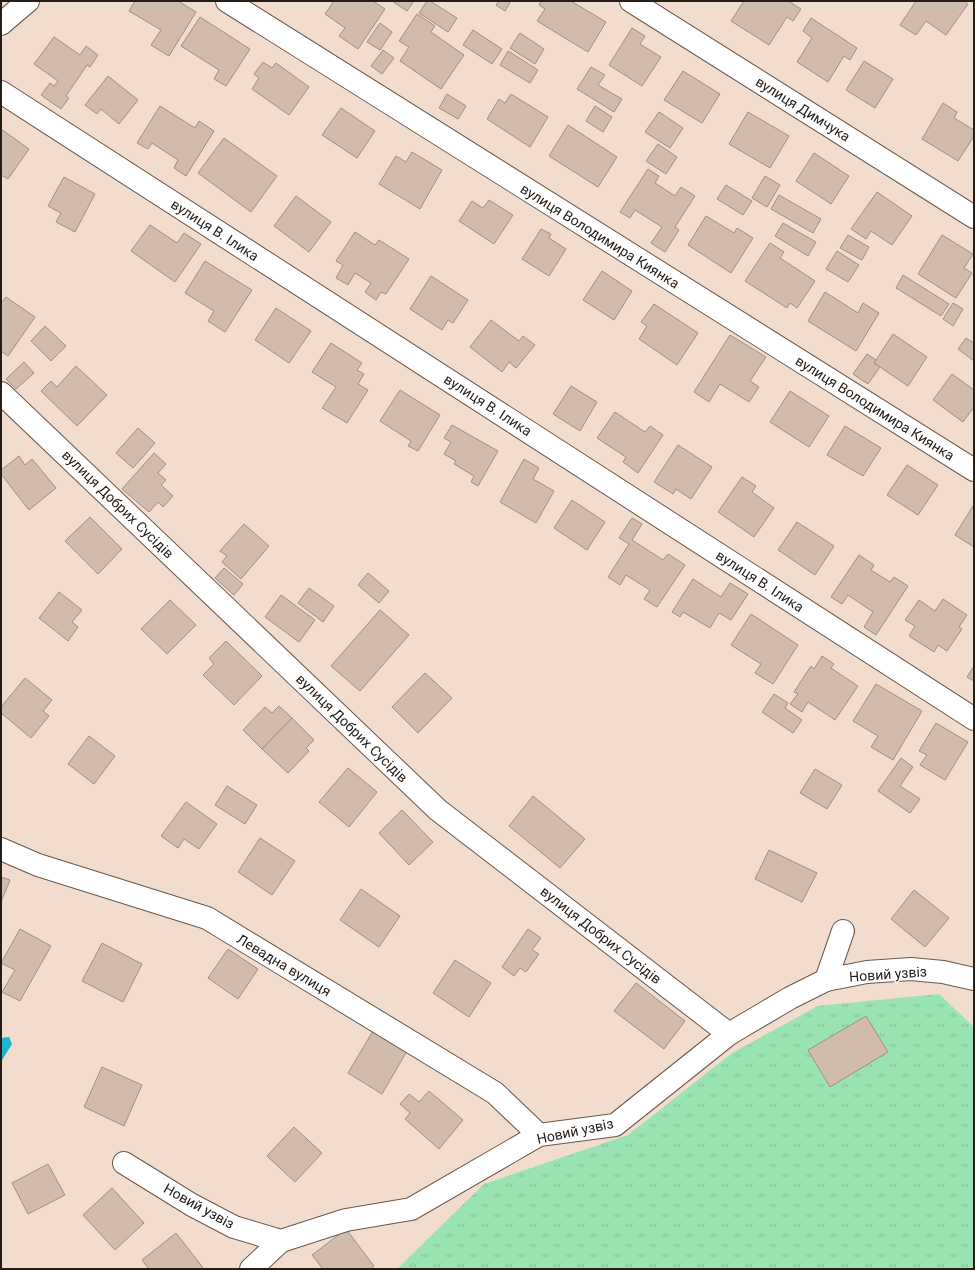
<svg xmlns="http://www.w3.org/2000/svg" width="975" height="1270" viewBox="0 0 975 1270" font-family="Roboto,sans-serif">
<defs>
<pattern id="grass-tufts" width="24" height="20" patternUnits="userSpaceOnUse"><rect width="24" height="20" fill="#9ae3b3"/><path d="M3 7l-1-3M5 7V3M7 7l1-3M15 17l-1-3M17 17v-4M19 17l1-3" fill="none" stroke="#85c299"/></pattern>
</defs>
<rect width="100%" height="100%" fill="#f1dccd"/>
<polygon fill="url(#grass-tufts)" points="939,994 974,1027 974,1269 397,1269 484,1184 628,1135 732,1053 818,1006"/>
<polygon fill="#1bb6cc" points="9,1037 12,1044 1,1062 1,1038"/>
<g fill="#d0bbac" stroke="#a28f81">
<polygon points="135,1 178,1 196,12 169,56 151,45 161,30 129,11"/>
<polygon points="334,1 373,1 385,9 358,49 339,36 345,28 325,14"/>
<polygon points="392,1 414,1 407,11"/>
<polygon points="427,1 430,1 457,18 448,32 419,13"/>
<polygon points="499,1 511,1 505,11 496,5"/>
<polygon points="541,1 571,1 606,22 588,52 537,21 545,9 539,5"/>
<polygon points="744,1 788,1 801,9 793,21 787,17 769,45 731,21"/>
<polygon points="916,1 964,1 968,4 946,35 926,21 916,35 900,25"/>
<polygon points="417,14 435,26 431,32 464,55 441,89 400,61 409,47 399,41"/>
<polygon points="200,17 250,49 226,86 214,79 219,70 181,46"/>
<polygon points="811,18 857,48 850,60 844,56 828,82 797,62 812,38 803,31"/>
<polygon points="380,23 392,32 380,50 367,42"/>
<polygon points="632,28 645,36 640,44 661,57 642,86 609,65"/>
<polygon points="473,30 502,49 492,64 463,45"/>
<polygon points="520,33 544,49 535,64 510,48"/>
<polygon points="54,37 80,55 86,46 98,55 90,67 87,65 66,96 69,98 61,109 41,95 50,83 54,86 58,81 34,64"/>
<polygon points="383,50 394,58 382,74 371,66"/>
<polygon points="508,51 538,70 530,83 500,65"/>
<polygon points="864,61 893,79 875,108 846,90"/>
<polygon points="263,62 272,68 276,63 309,87 289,115 252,89 259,78 254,74"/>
<polygon points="591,67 605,75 598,85 622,99 614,112 577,89"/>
<polygon points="683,71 720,94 702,123 664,100"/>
<polygon points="108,76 138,100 119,124 101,109 97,114 85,105"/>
<polygon points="447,94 466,106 458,119 439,108"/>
<polygon points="511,94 548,117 530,147 487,119 499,99 505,103"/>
<polygon points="943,103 957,112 954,118 974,130 974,136 958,161 922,139"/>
<polygon points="160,106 195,128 199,121 214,131 186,176 174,168 178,160 152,143 148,149 137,143"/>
<polygon points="595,106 612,117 603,132 586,121"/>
<polygon points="341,108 375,131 357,158 322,135"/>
<polygon points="659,112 683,128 670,148 645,132"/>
<polygon points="748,112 789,136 770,168 729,144"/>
<polygon points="568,125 617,157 598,187 549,156"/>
<polygon points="1,129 29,149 8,179 1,175"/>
<polygon points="224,138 277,176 251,212 198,173"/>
<polygon points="658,144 677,157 666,174 646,161"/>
<polygon points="412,152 442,170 420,209 379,184 396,156 406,162"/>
<polygon points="814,153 849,176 831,204 796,181"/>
<polygon points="648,169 659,176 655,183 675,196 681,187 695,196 675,227 679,230 665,252 651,243 662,227 635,210 630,218 620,212"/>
<polygon points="765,176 780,185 767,207 752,198"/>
<polygon points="64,177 95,194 75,232 56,222 61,213 48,206"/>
<polygon points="726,185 752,201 743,215 717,199"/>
<polygon points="877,192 912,216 892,245 871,231 866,239 851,229"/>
<polygon points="779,195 821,219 813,233 771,209"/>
<polygon points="296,196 331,222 309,252 274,226"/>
<polygon points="489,200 513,215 494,244 459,221 472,201 483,208"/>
<polygon points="706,216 734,233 737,228 753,238 731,273 688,245"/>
<polygon points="783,223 816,242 808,256 775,236"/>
<polygon points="150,225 177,243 184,233 201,244 175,282 131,251"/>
<polygon points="541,229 551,234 549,238 566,249 549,276 522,259"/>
<polygon points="355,232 375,245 379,240 409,259 386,294 381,292 376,300 365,292 371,283 355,273 348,285 336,278 343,265 336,261"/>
<polygon points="848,235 869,247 862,260 840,248"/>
<polygon points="942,235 973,254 964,268 972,273 956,298 918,274"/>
<polygon points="770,243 784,252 780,258 815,281 797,308 790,303 787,308 745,281"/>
<polygon points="837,251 859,265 848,282 826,269"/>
<polygon points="205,261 252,290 225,332 208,321 214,311 185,293"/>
<polygon points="602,271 632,291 614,320 583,300"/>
<polygon points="903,275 949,304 941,316 896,288"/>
<polygon points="431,276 468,300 453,323 448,320 442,330 410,309"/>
<polygon points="825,292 858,313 863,303 879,313 856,351 808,321"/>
<polygon points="6,297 35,317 8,356 1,351 1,303"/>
<polygon points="953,303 963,309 953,326 943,319"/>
<polygon points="654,304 698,333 677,365 639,339 647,326 641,322"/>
<polygon points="276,308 311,331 289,363 255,340"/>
<polygon points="491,320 519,341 523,336 535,345 516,368 509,362 502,372 470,347"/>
<polygon points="45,326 66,346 51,361 31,341"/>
<polygon points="893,334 927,357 908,386 874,363"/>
<polygon points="730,335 766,357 750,381 759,387 749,402 720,384 709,402 694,392"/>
<polygon points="966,338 974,343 974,361 958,349"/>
<polygon points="331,343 362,363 357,370 364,374 358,384 368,390 347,423 322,408 336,387 312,372"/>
<polygon points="867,354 876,360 874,363 880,367 868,384 853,374"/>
<polygon points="24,362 34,373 16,389 6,379"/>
<polygon points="76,366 107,395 77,426 41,391 51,381 57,387"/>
<polygon points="952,374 974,390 974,407 963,422 933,400"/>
<polygon points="571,386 597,402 580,431 553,414"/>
<polygon points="400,390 440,415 418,451 408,446 411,441 380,421"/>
<polygon points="790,391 829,416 809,447 770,422"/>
<polygon points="615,412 645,432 650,426 663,435 638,473 623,462 626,457 597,438"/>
<polygon points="452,425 498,451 478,486 471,482 474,476 454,464 456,461 444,454 451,442 444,438"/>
<polygon points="845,426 881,448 863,476 827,455"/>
<polygon points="138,428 155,443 133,468 116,453"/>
<polygon points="678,445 712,467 691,499 676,489 673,494 654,482"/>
<polygon points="154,453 166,464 158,473 166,480 161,485 173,496 163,507 158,502 149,512 122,489"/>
<polygon points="19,456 25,465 32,459 56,488 29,510 1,474 1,470"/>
<polygon points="524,459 539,468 533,479 554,491 536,523 500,502"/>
<polygon points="907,465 938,485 918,515 887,495"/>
<polygon points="742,477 756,486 752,492 774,508 754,537 718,512"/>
<polygon points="572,500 605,522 587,550 554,528"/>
<polygon points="973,506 974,507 974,547 955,535"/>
<polygon points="90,517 122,549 98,574 65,541"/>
<polygon points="632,518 642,524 632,540 663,560 668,554 685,565 657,607 644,599 650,590 626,575 620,585 608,577 629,544 619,538"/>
<polygon points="797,522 834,546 815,575 778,550"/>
<polygon points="244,524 269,546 241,579 222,562 227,556 220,551"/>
<polygon points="859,555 874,565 871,570 890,582 894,577 908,586 876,635 864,627 873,612 848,595 842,604 831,597"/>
<polygon points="224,568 243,584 234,595 215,578"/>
<polygon points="368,573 389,591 379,603 358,585"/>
<polygon points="693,579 721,597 730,583 748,594 731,620 719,613 710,628 683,612 680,617 672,612"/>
<polygon points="309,588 334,606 323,622 298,603"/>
<polygon points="59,592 82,610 72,622 78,627 68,641 39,618"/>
<polygon points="281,595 315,620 299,642 265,617"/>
<polygon points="943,599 967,615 959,627 962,629 947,651 938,645 934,652 909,636 915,626 905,620 919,600 935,611"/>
<polygon points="170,600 196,625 167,654 141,629"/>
<polygon points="380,610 409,635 360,691 331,666"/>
<polygon points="751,614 798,645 773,684 755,673 761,664 731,645"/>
<polygon points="226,641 262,676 234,705 203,675 214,664 209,658"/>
<polygon points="822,656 834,664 831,668 858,686 835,720 808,702 802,712 790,704 798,694 794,692 811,666 814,669"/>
<polygon points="974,666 974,681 967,677"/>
<polygon points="425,673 452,698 418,733 392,707"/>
<polygon points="25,678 52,700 43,711 49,716 31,738 1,713 1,707"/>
<polygon points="876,684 922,711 893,760 871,747 878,736 853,721"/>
<polygon points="774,694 788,703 785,708 802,720 793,733 762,712"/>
<polygon points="279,706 292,718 262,749 243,730 265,707 272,713"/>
<polygon points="292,718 314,740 306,748 309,751 288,773 262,749"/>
<polygon points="936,723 968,742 945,780 920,765 927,755 919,751"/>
<polygon points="89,736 115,756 94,784 68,764"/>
<polygon points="901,758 913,767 900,786 920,799 910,813 878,791"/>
<polygon points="348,768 377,792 349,827 319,802"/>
<polygon points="815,769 842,785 827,809 800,793"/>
<polygon points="227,786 257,805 245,824 215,805"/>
<polygon points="533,796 585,839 560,868 509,826"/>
<polygon points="186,802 217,824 199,849 184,839 178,848 161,836"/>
<polygon points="402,810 433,842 409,865 379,833"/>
<polygon points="260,838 295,861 272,895 238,872"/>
<polygon points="769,850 817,873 802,902 755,879"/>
<polygon points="1,877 10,880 1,902"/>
<polygon points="361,889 400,916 379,947 340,920"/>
<polygon points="914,890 949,918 925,947 891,919"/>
<polygon points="20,929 51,946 20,1001 2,992 15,970 1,963"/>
<polygon points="528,929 541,938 532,950 539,954 526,972 520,968 514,976 502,967"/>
<polygon points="102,943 142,964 123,1002 82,981"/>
<polygon points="228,949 258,969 238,999 208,978"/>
<polygon points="455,960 491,983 469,1017 433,993"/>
<polygon points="636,983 685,1021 664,1049 614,1011"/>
<polygon points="866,1016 888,1052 830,1087 808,1050"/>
<polygon points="373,1031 407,1051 382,1094 348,1073"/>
<polygon points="102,1067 142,1085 124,1126 84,1107"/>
<polygon points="429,1091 463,1120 439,1149 405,1119 410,1113 400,1104 409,1094 419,1102"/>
<polygon points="294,1127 322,1153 295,1182 267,1156"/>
<polygon points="48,1164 65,1195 28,1214 12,1183"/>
<polygon points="112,1188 144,1223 115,1250 83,1215"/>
<polygon points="346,1229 374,1266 370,1269 323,1269 312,1255"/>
<polygon points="176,1233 204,1269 149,1269 142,1260"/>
</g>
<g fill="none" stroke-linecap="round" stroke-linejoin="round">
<defs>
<g id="minor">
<polyline points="227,1 974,470"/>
<polyline points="631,1 974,217"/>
<polyline points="1,24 28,1"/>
<polyline points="1,92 974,719"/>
<polyline points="1,393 438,810 729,1034"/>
<polyline points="1,849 38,865 207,918 495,1093 539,1135"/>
<polyline points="826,980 843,931"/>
<polyline points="124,1163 192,1205 234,1227 281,1241 346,1220 411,1209 539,1135 615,1125 729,1034 790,998 826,980 867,972 911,969 943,972 974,979"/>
<polyline points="251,1269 281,1241"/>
</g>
</defs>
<use href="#minor" stroke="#6a584b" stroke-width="24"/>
<use href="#minor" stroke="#fff" stroke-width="22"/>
</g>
<g text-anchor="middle" stroke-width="3" stroke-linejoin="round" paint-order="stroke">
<g font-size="14" fill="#251d18" stroke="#fff">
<text transform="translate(803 109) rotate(32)" y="5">вулиця Димчука</text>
<text transform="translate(215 230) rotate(33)" y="5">вулиця В. Ілика</text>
<text transform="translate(600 236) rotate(32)" y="5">вулиця Володимира Киянка</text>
<text transform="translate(488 405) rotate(33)" y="5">вулиця В. Ілика</text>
<text transform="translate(875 408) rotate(32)" y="5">вулиця Володимира Киянка</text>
<text transform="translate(118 504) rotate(44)" y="5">вулиця Добрих Сусідів</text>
<text transform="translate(760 581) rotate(33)" y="5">вулиця В. Ілика</text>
<text transform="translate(352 728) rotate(44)" y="5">вулиця Добрих Сусідів</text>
<text transform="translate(601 935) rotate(38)" y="5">вулиця Добрих Сусідів</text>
<text transform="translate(284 965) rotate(31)" y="5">Левадна вулиця</text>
<text transform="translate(888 974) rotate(-4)" y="5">Новий узвіз</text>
<text transform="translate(575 1131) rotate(-12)" y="5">Новий узвіз</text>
<text transform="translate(199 1206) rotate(29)" y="5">Новий узвіз</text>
</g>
</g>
<rect width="975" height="1270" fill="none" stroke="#251d18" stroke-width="4"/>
</svg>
